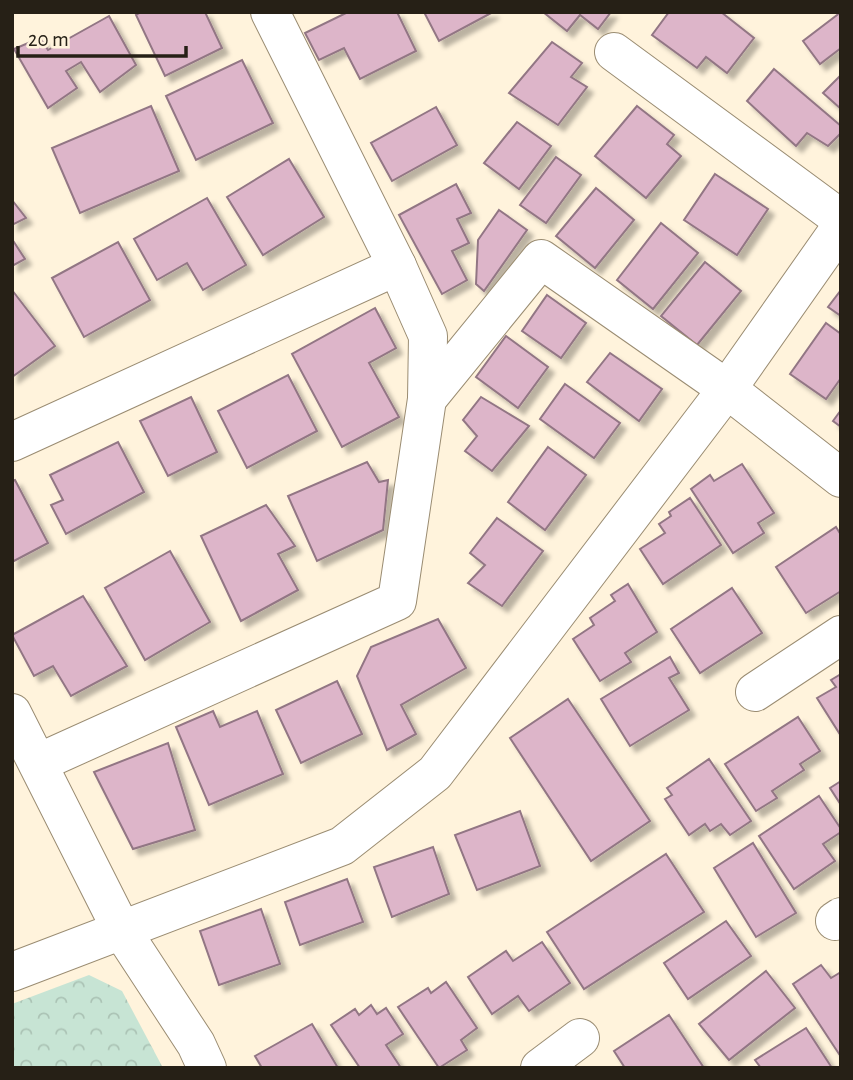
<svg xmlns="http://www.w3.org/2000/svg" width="853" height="1080" viewBox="0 0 853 1080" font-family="'Alegreya Sans',sans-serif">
<defs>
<pattern id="park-crowns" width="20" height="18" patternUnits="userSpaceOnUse" patternTransform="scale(1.75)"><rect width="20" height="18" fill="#c7e4d4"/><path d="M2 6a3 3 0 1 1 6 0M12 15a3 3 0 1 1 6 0" fill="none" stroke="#abc3b5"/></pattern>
<filter id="shadow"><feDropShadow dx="6" dy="6" stdDeviation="2" flood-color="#0004"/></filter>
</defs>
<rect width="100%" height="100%" fill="#fff3dc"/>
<polygon fill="url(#park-crowns)" points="89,975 122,991 163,1068 12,1068 12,1004"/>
<g fill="#ddb5c9" stroke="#927684" stroke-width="2" filter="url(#shadow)">
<polygon points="141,12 205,12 222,48 165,76 136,15"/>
<polygon points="348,12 397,12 416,51 360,79 344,48 319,60 305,33"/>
<polygon points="424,12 493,12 439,41"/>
<polygon points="543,12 611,12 598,29 580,15 567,31"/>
<polygon points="669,12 721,12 754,38 727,73 706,57 697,68 652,35"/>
<polygon points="841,12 841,48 820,64 803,41"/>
<polygon points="109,16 136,65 100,92 81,62 66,71 77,88 48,108 14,49 40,38 48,50"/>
<polygon points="552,42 582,63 571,77 587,87 558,125 509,93"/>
<polygon points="242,60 273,123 196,160 166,96"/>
<polygon points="774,69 841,126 841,133 828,146 807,133 796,146 747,101"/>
<polygon points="841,75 841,109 823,93"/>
<polygon points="151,106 179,171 80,213 52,148"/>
<polygon points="637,106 674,135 667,144 681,156 646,198 595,156"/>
<polygon points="436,107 457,145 392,181 371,143"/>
<polygon points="517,122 551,146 519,189 484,163"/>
<polygon points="556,157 581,175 546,223 520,205"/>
<polygon points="289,159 324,217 263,255 227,197"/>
<polygon points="715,174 768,209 737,255 684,220"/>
<polygon points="456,184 471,213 457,219 469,243 452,251 467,280 442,294 399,215"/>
<polygon points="596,188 634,220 595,268 556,236"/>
<polygon points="207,198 246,265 203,290 187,263 157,280 134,239"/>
<polygon points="12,200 26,218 12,225"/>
<polygon points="499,210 527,230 484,291 476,284 478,240"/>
<polygon points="661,223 698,253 653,309 617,280"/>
<polygon points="12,239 25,259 12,266"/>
<polygon points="118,242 150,300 84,337 52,278"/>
<polygon points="705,262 741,291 697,345 661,316"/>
<polygon points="12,290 55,346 12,377"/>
<polygon points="841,290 841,316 828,307"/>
<polygon points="547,295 586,323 561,358 522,331"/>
<polygon points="375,308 396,348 369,363 399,417 342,447 292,354"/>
<polygon points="826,323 841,334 841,378 826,399 790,374"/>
<polygon points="506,336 548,367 518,408 476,377"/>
<polygon points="610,353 662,389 639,421 587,382"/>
<polygon points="288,375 317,431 247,468 218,411"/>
<polygon points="565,384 620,423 594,458 540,419"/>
<polygon points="191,397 217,452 168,476 140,421"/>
<polygon points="481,397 529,426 492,471 465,451 477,436 463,420"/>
<polygon points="841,410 841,427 833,421"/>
<polygon points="118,442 144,492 66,534 51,505 63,500 50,475"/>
<polygon points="548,447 586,475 545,530 508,502"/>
<polygon points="367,462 379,482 388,480 383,530 317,561 288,496"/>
<polygon points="742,464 774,513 758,523 764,533 733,553 691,489 710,475 714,481"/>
<polygon points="15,480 48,543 12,562 12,481"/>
<polygon points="690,498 721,545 663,584 640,549 665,533 659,524 671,516 669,512"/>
<polygon points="266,505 295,546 278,554 298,590 241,621 201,536"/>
<polygon points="497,518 543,551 502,606 468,583 485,565 470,553"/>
<polygon points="836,527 841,535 841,591 806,613 776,567"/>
<polygon points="170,551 210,622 145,660 105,588"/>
<polygon points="628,584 657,632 625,653 631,662 600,681 573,639 594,625 590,618 615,601 611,595"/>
<polygon points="732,588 762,633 700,673 671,629"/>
<polygon points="83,596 127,666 71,696 53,666 34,676 12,635"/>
<polygon points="438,619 466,668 401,705 416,734 387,750 357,676 371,647"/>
<polygon points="670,657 679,673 669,678 689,710 630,746 601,699"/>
<polygon points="841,674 841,736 817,698 836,687 831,680"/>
<polygon points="337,681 362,734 301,763 276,710"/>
<polygon points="568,699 650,821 591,861 510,738"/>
<polygon points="213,711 220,727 257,711 283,774 209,805 176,727"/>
<polygon points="798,717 820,751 800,764 804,770 772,791 777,798 756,811 725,764"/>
<polygon points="168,743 195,830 133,849 94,772"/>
<polygon points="709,759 751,821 730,835 721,824 710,831 705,824 689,835 665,799 672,795 667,788"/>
<polygon points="841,781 841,805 830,788"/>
<polygon points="819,796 841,829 841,832 823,844 835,861 794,889 759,836"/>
<polygon points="520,811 540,866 477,890 455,835"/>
<polygon points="753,843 796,913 756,937 714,868"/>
<polygon points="433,847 449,894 392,917 374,867"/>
<polygon points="666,854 704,912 584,989 547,932"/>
<polygon points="347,879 363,922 300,945 285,902"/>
<polygon points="261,909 280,964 219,985 200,931"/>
<polygon points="726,921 751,956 688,999 664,963"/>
<polygon points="542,942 570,983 529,1011 518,996 492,1014 468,977 506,951 513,961"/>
<polygon points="821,965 831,978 841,972 841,1057 793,984"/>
<polygon points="766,971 795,1008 729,1060 699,1024"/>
<polygon points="446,982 477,1028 461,1040 467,1050 439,1068 398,1007 428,988 431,993"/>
<polygon points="371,1005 377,1014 386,1008 403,1034 386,1045 401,1068 360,1068 331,1025 355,1009 359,1015"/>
<polygon points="669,1015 704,1068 625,1068 614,1051"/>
<polygon points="312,1024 338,1068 262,1068 255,1056"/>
<polygon points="806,1028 832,1068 761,1068 755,1060"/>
</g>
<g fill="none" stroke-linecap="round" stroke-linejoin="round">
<defs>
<g id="street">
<polyline points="614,52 841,219"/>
<polyline points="427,399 541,259 727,389 841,478"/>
<polyline points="12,442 397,266"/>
<polyline points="755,692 841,635"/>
<polyline points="12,713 122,931 196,1044 207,1068"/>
<polyline points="38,763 397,601 427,399 428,336 397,266 270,12"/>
<polyline points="835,921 841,917"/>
<polyline points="12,972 342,846 435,773 727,389 841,227"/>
<polyline points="540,1068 580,1038"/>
</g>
</defs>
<use href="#street" stroke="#9a8c72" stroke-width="40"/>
<use href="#street" stroke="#fff" stroke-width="38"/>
</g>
<rect width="853" height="1080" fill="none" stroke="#262016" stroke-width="28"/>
<path d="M18 46v10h168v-10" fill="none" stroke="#262016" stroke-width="3.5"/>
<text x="28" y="46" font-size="21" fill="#262016" stroke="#fff3dc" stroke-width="5" paint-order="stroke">20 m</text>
</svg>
